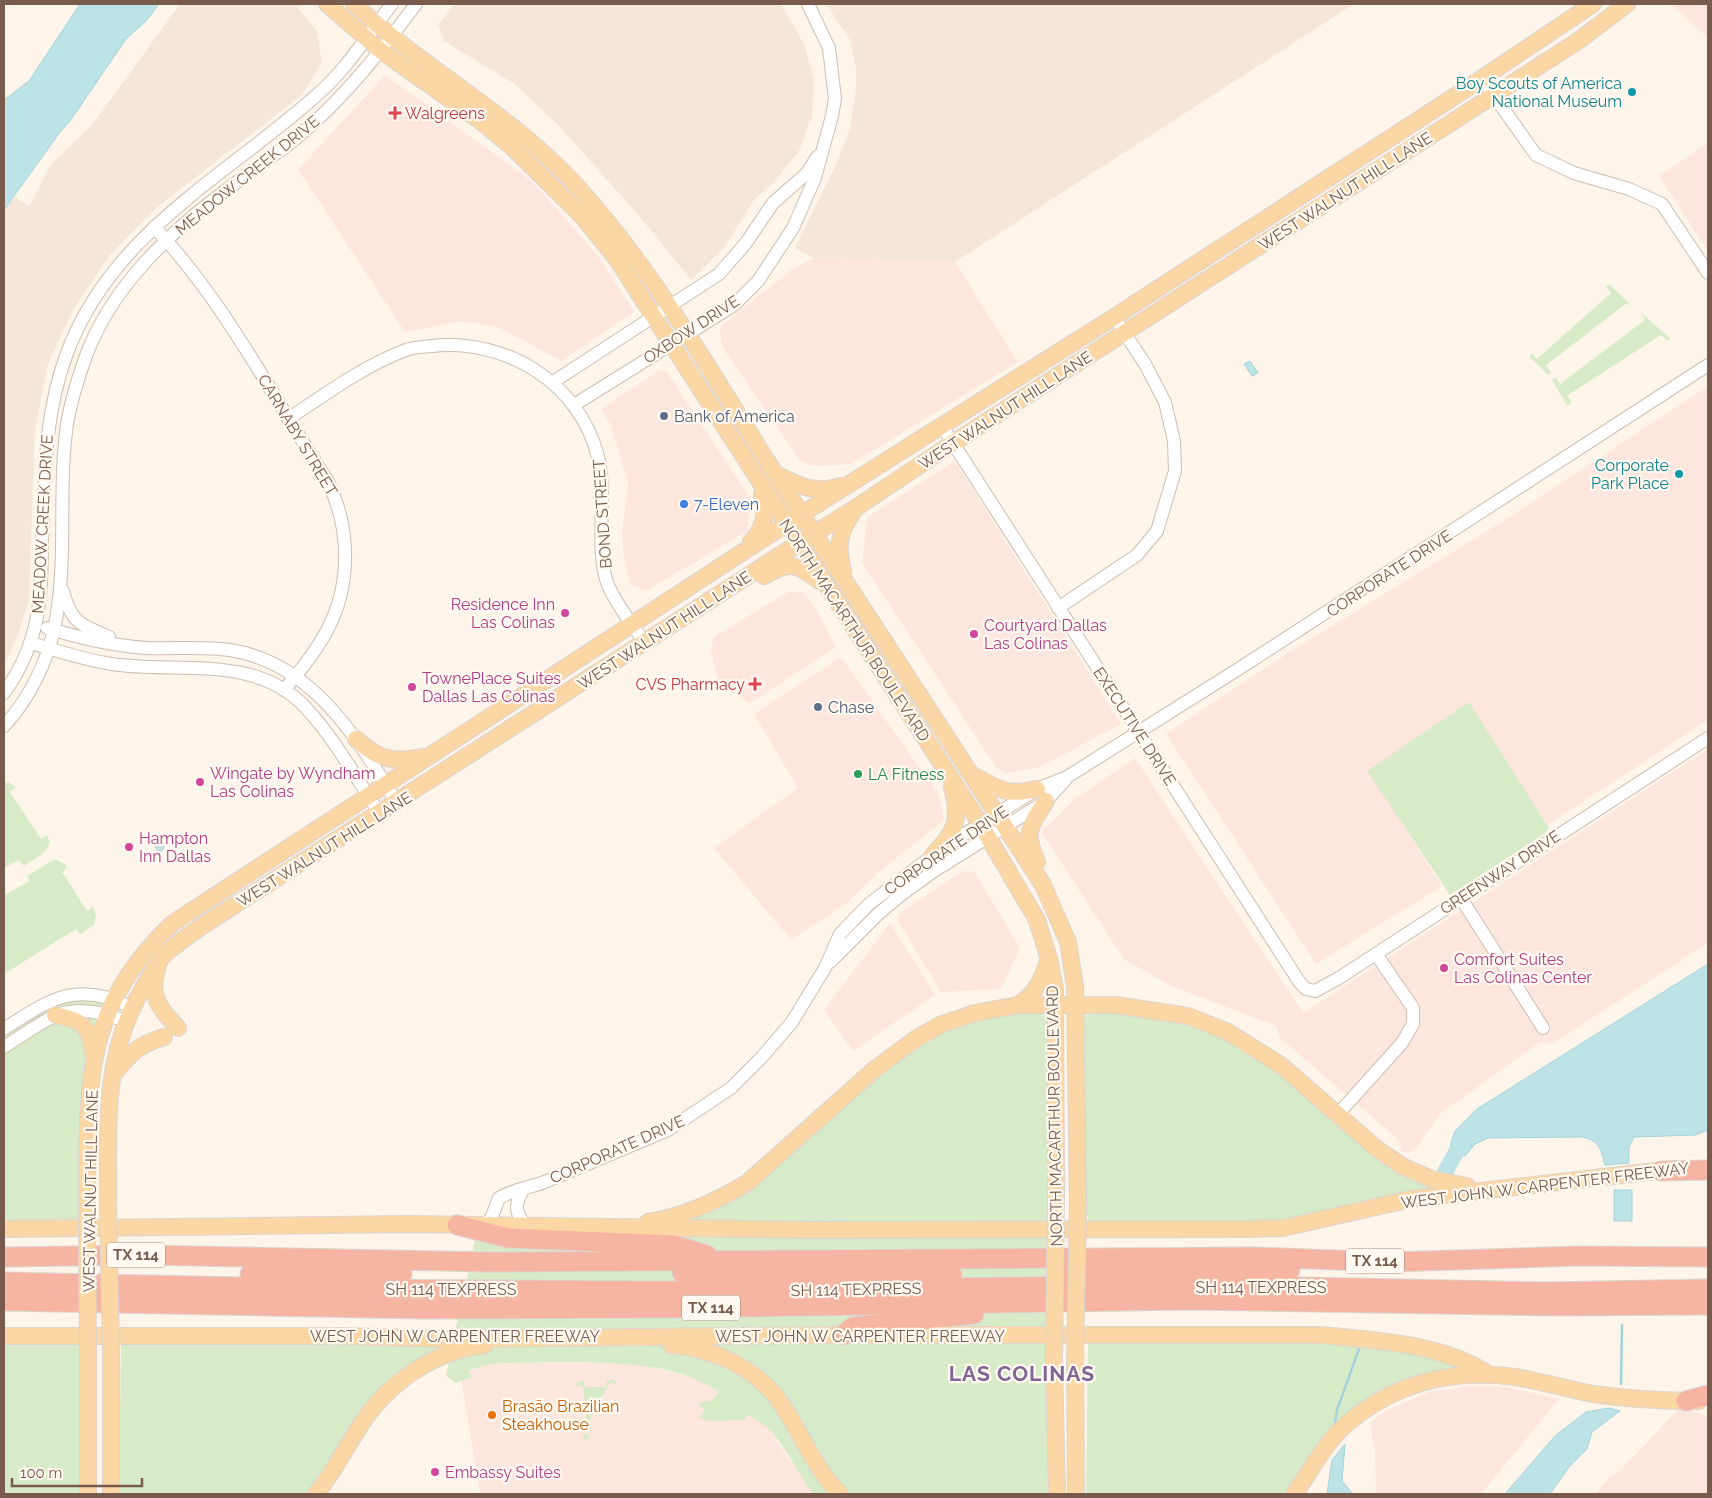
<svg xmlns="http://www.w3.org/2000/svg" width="1712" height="1498" viewBox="0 0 1712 1498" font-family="Raleway,sans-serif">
<rect width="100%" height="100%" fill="#fdf5ea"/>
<g fill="#f4e7d9">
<polygon points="180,4 302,4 298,8 317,31 322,63 302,95 157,207 109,256 75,307 48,363 35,431 29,600 18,635 4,665 4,210 15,197 29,207 50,166 92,125"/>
<polygon points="455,4 781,4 804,44 814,79 812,116 799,151 776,180 754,200 724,248 691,280 635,211 559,126 516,85 444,41 438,25"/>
<polygon points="826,4 1354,4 955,262 813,258 795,248 836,165 850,128 856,88 856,69 850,40"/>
</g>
<g fill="#fde6de">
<polygon points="1671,4 1708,4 1708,38"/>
<polygon points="385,75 533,182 598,256 634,312 562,361 497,327 463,321 405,332 298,170"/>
<polygon points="1708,143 1708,251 1659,176"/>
<polygon points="813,258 955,262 1018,362 851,464 813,466 801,462 723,348 720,335 721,326 791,270"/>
<polygon points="660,370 666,371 751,499 747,531 646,591 631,585 624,559 622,532 628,484 611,425 601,409"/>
<polygon points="1708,386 1708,720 1543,828 1369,772 1442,886 1316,964 1166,734 1291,651 1513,515"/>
<polygon points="955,461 1121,724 1040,767 1006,773 996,767 862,563 867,517"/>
<polygon points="788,592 803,592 814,605 836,647 749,704 717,678 711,650 714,637"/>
<polygon points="841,657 939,795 944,820 879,872 846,904 791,940 714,848 798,788 754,714"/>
<polygon points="1708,749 1708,943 1552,1044 1540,1042 1440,1114 1414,1151 1402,1153 1399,1140 1280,1038 1276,1026 1169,985 1124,959 1041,832 1076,798 1135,758 1303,1013"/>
<polygon points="963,871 975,872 1020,948 1001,989 941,992 897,919 901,912"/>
<polygon points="890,923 935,995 853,1051 824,1010"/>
<polygon points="508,1363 631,1363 692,1377 710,1386 768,1428 813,1494 480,1494 460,1374 493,1364"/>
<polygon points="1473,1386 1507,1387 1559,1399 1481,1494 1376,1494 1375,1453 1370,1423 1385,1411 1431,1391"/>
<polygon points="1684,1409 1708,1416 1708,1494 1595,1494 1611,1475 1618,1473 1672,1416 1679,1410"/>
</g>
<g fill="#d7ebc8">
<polygon points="1609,284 1634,308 1627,303 1546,365 1551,373 1548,375 1529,356 1532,354 1537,359 1611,293 1606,287"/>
<polygon points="1641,313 1671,339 1668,341 1661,335 1568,395 1571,404 1567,405 1552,380 1556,378 1560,384 1645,320"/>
<polygon points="1469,702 1549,828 1544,834 1450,895 1367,771"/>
<path d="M8,782L16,787L10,792L41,839L47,835C56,850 34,859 24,866L19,860L4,868V783Z"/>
<polygon points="55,859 65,864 67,868 62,872 87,911 93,907 96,915 94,925 80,934 76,929 4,974 4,895 30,881 27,876"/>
<polygon points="79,996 110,999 95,1036 85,1219 4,1221 4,1030 44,1004"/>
<path d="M1053,1008L1050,1494H813C793,1468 780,1429 748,1415L744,1420C729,1418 712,1425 699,1418L705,1409L699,1406L702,1402L710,1401L719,1393C673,1355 566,1363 508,1363L493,1364L469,1370L472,1377L455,1383L446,1376L452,1347L398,1373L308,1494H119L121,1340L453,1341L476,1236L583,1234L729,1198L902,1050L975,1014Z"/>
<polygon points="1089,1011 1132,1011 1192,1023 1243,1045 1442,1187 1271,1224 1088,1221 1088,1216 1085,1216 1084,1018 1086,1013 1088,1018"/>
<polygon points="4,1340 81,1340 82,1494 4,1494"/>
<polygon points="1088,1340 1344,1343 1382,1347 1472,1367 1375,1397 1289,1494 1086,1494"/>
<polygon points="584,1380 585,1387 606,1387 607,1380 614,1380 617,1385 610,1382 583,1432 589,1436 585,1442 580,1422 587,1421 583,1386 576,1386 577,1382"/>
</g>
<g fill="#bee3e7" stroke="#a4d3d9">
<polygon points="80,4 159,4 146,21 126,39 70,121 60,132 4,210 4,100 29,81"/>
<polygon points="1250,361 1258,373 1252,376 1244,364"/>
<polygon points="156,834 164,846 162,851 158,851 151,841"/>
<path d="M1708,964V1130L1695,1135L1634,1137L1629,1147V1163L1605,1165C1601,1150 1600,1141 1583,1137L1488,1138L1475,1144L1465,1156L1450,1146L1455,1131L1477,1109Z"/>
<rect x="1614" y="1190" width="18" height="31"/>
<polygon points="1609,1408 1620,1411 1592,1432 1587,1449 1569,1467 1550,1494 1505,1494 1555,1436 1586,1412"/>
<polygon points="1345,1444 1342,1481 1353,1494 1327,1494 1332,1460"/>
</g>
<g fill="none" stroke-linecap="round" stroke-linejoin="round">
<g stroke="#a4d3d9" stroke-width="2.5">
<polyline points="1621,1384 1622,1325"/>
<polyline points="1335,1424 1337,1410 1359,1349"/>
</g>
<polyline stroke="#bee3e7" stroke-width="16" points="1445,1172 1464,1138 1470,1134"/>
<defs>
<g id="minor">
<polyline points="1482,79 1536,155 1574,173 1629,189 1662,204 1708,273"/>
<path d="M154,227C222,298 273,397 327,480C351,528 352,587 325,634C314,654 299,672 284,690"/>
<polyline points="553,382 719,274 746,243 773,203 806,174 818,156"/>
<polyline points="574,405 734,305 758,281 793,228 815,178 832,116 835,99 829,48 808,4"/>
<path d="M288,419C326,394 363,366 406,350C413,347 423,347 432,346C506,338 580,383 598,457C608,497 594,549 608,585C617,606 632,624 645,643"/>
<polyline points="942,426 1300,983 1306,989 1315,991 1339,978 1708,738"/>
<path d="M63,591C72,625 81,624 109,637"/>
<polyline points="1058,608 1137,555 1157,531 1175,471 1174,441 1165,402 1145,364 1114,317"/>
<path d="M47,628C80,638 113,646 147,648C174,649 203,646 230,650C313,663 357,738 397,803"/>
<path d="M31,643C57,651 85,660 112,664C176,674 256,653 306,708C335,739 356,778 380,814"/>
<path d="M4,693C48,632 40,579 43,509C45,457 48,405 66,356C110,233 227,176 318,94C346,70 369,33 392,4"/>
<path d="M4,726C86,636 52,531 67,424C71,401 78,378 86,356C112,285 173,229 233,185C255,168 279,153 300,135C345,97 381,51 416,4"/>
<polyline points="1461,898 1543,1028"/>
<polyline points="830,962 878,914 902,894 934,871 1046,801 1066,779"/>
<path d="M4,1029C50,999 77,980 131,1007"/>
<path d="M4,1047C51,1017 68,998 125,1021"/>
<polyline points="1338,1114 1402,1043 1413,1024 1413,1008 1376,954"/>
<path d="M523,1190C514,1205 515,1213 526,1226"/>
<path d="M483,1225L491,1219L499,1198C512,1190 527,1188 542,1183L668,1130L731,1088L762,1057L792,1022L825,968L840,934L869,904L944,847L1037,789L1067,777L1240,668L1708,365"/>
</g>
<g id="major">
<polyline points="327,4 380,50 483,123 512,147 582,216 616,258 981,825 1037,920 1049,959 1055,988 1056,1193"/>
<path d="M354,4C423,69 509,113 574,183C653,269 711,373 774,472C863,610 954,747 1043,885L1068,942L1075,987L1078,1204"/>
<path d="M776,474C798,486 815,494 840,486"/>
<path d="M751,542C765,526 767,514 762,494"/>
<path d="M843,572C837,543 838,535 854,510"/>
<path d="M764,576C790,561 796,563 819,581"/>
<path d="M356,739C378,759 392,763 422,757"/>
<path d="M973,775C1000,790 1006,796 1037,789"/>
<path d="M933,855C956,831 961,819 952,787"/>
<path d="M1037,862C1024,832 1029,827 1046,801"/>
<path d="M157,969C148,997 161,1010 178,1028"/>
<path d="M1018,1005C1037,993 1042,979 1049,959"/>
<path d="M55,1015C80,1020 90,1025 93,1052"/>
<path d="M113,1075C130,1054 137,1045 164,1037"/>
<path d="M87,1205C88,1089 81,1009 173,923L786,524L1111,319L1466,89L1593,4"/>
<path d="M108,1207C109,1125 101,1055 146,983C152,973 157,962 165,954C190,932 221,914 249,896L799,543L854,509L953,443L1578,41L1627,4"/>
<path d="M648,1222C683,1217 717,1201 747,1183L875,1069L917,1038L940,1025L975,1013L1018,1005H1115L1188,1016L1228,1032L1282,1066L1377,1149L1402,1166L1431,1179L1467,1186"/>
<polyline points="4,1229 408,1224 807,1230 1247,1229 1283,1228 1411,1199 1674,1169"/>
<path d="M4,1336H343L451,1339L843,1335H1322C1377,1341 1442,1343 1490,1375"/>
<path d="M671,1345C714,1348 761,1370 784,1408C803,1437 815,1469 840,1494"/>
<polyline points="1075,1360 1076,1494"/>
<polyline points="1054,1362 1057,1494"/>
<polyline points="88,1494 88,1354"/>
<polyline points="111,1494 111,1353"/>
<path d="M316,1494C333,1473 345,1449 360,1426C387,1384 434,1350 485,1345"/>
<path d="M1294,1494C1310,1473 1321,1449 1340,1430C1389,1384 1450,1368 1515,1377C1541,1381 1567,1389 1593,1394C1627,1399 1664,1401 1699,1401"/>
</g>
<g id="highway">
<polyline points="1661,1171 1708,1170"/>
<polyline points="457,1225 508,1238 674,1245 707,1255"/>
<polyline points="4,1257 144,1255 491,1262 1254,1257 1392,1262 1578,1256 1708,1257"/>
<polyline points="682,1273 952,1275"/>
<polyline points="1067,1273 1290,1270"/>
<polyline points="250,1274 402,1274"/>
<polyline points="4,1282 343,1289 659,1291 1101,1286 1305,1287 1544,1292 1708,1289"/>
<polyline points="4,1301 420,1309 692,1308 1189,1300 1557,1306 1708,1305"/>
<polyline points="843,1335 853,1327 974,1314"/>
<polyline points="1686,1401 1708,1395"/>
</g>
</defs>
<use href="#minor" stroke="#cfbdaf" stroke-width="14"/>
<use href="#major" stroke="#dcd4d1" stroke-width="18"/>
<use href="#highway" stroke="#dcd4d1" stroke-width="21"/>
<use href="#minor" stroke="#fff" stroke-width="12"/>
<use href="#major" stroke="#fad7a4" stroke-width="16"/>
<use href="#highway" stroke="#f6b5a2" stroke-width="19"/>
<defs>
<g id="major-bridge">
<polyline points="87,1205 88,1354"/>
<polyline points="108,1207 111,1353"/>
<polyline points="1075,1360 1078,1204"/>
<polyline points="1054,1362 1056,1193"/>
</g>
</defs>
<use href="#major-bridge" stroke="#dcd4d1" stroke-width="18" stroke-linecap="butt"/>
<use href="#major-bridge" stroke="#fad7a4" stroke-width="16"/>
</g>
<g fill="#0f9aa8" stroke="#fff9f1" stroke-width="2">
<circle cx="1632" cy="92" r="5"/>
<circle cx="1679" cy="474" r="5"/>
</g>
<g fill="#e0444e" stroke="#fff9f1" stroke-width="2">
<path d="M392.5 105.5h5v5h5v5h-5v5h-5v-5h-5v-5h5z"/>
<path d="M752.5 676.5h5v5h5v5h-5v5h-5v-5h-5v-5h5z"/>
</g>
<g fill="#5c6f8a" stroke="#fff9f1" stroke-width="2">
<circle cx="664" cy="416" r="5"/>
<circle cx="818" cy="707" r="5"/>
</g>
<circle fill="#3f7fe0" stroke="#fff9f1" stroke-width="2" cx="684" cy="504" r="5"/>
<g fill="#d1479c" stroke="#fff9f1" stroke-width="2">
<circle cx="565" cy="613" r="5"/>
<circle cx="974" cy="634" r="5"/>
<circle cx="412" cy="687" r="5"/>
<circle cx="200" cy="782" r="5"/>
<circle cx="129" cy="847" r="5"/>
<circle cx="1444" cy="968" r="5"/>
<circle cx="435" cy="1472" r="5"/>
</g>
<circle fill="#2e9e5b" stroke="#fff9f1" stroke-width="2" cx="858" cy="774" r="5"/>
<circle fill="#e8710a" stroke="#fff9f1" stroke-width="2" cx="492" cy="1415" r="5"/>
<g text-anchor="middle" stroke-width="4.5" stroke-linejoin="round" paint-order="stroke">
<g fill="#fff9f1" stroke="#a08a7e" stroke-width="1">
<rect x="107" y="1242.5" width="58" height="25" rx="4"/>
<rect x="1346" y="1248.5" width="58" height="25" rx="4"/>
<rect x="682" y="1295.5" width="58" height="25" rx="4"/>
</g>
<g font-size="15" font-weight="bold" fill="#785b4d">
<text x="136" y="1260">TX 114</text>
<text x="1375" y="1266">TX 114</text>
<text x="711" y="1313">TX 114</text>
</g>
<g font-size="16" fill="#0d838f" stroke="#fff9f1" text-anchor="end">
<text x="1622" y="89">Boy Scouts of America<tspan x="1622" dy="18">National Museum</tspan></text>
<text x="1669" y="471">Corporate<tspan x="1669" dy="18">Park Place</tspan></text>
</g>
<g font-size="16" fill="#be3a42" stroke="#fff9f1" text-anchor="start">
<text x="405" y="119">Walgreens</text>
<text x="745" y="690" text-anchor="end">CVS Pharmacy</text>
</g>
<g font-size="16" fill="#785b4d" stroke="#fff9f1">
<text transform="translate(247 175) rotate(-39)" y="6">MEADOW CREEK DRIVE</text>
<text transform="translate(1345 191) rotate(-33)" y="6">WEST WALNUT HILL LANE</text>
<text transform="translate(691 329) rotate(-33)" y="6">OXBOW DRIVE</text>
<text transform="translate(1005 410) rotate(-33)" y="6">WEST WALNUT HILL LANE</text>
<text transform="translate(298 435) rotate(59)" y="6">CARNABY STREET</text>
<text transform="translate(602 514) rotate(-94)" y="6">BOND STREET</text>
<text transform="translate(42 524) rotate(-87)" y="6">MEADOW CREEK DRIVE</text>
<text transform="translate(1389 573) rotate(-33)" y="6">CORPORATE DRIVE</text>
<text transform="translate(664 630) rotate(-33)" y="6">WEST WALNUT HILL LANE</text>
<text transform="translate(855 630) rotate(57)" y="6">NORTH MACARTHUR BOULEVARD</text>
<text transform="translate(1135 726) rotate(57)" y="6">EXECUTIVE DRIVE</text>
<text transform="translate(324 849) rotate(-32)" y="6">WEST WALNUT HILL LANE</text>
<text transform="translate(946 850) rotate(-34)" y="6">CORPORATE DRIVE</text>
<text transform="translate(1500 872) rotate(-33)" y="6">GREENWAY DRIVE</text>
<text transform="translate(1054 1116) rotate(-91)" y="6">NORTH MACARTHUR BOULEVARD</text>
<text transform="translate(617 1149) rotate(-24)" y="6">CORPORATE DRIVE</text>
<text transform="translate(1545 1185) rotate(-7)" y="6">WEST JOHN W CARPENTER FREEWAY</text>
<text transform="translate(90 1191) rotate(-89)" y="6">WEST WALNUT HILL LANE</text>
<text x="1261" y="1293">SH 114 TEXPRESS</text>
<text x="451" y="1295">SH 114 TEXPRESS</text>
<text transform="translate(856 1289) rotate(-1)" y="6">SH 114 TEXPRESS</text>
<text x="455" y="1342">WEST JOHN W CARPENTER FREEWAY</text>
<text x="860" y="1342">WEST JOHN W CARPENTER FREEWAY</text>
</g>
<g font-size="16" fill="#4e5e75" stroke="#fff9f1" text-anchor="start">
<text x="674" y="422">Bank of America</text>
<text x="828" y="713">Chase</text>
</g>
<g font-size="16" fill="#366cbe" stroke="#fff9f1" text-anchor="start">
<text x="694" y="510">7-Eleven</text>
</g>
<g font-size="16" fill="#b23c85" stroke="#fff9f1" text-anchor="start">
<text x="555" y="610" text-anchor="end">Residence Inn<tspan x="555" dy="18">Las Colinas</tspan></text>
<text x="984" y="631">Courtyard Dallas<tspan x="984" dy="18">Las Colinas</tspan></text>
<text x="422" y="684">TownePlace Suites<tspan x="422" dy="18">Dallas Las Colinas</tspan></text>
<text x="210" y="779">Wingate by Wyndham<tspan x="210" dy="18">Las Colinas</tspan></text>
<text x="139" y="844">Hampton<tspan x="139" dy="18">Inn Dallas</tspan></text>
<text x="1454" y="965">Comfort Suites<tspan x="1454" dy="18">Las Colinas Center</tspan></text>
<text x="445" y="1478">Embassy Suites</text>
</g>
<g font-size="16" fill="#27864d" stroke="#fff9f1" text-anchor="start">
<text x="868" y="780">LA Fitness</text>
</g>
<g font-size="16" fill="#c56008" stroke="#fff9f1" text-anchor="start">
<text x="502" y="1412">Brasão Brazilian<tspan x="502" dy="18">Steakhouse</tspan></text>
</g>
<g font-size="21" font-weight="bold" letter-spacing="1" fill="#826594" stroke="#fff9f1">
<text x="1022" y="1381">LAS COLINAS</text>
</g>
</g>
<rect width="1712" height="1498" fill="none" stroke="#785b4d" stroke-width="10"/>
<path d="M12 1478v8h130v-8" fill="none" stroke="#785b4d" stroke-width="2.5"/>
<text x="20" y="1478" font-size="15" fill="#785b4d" stroke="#fff9f1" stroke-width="4" paint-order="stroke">100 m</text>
</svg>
